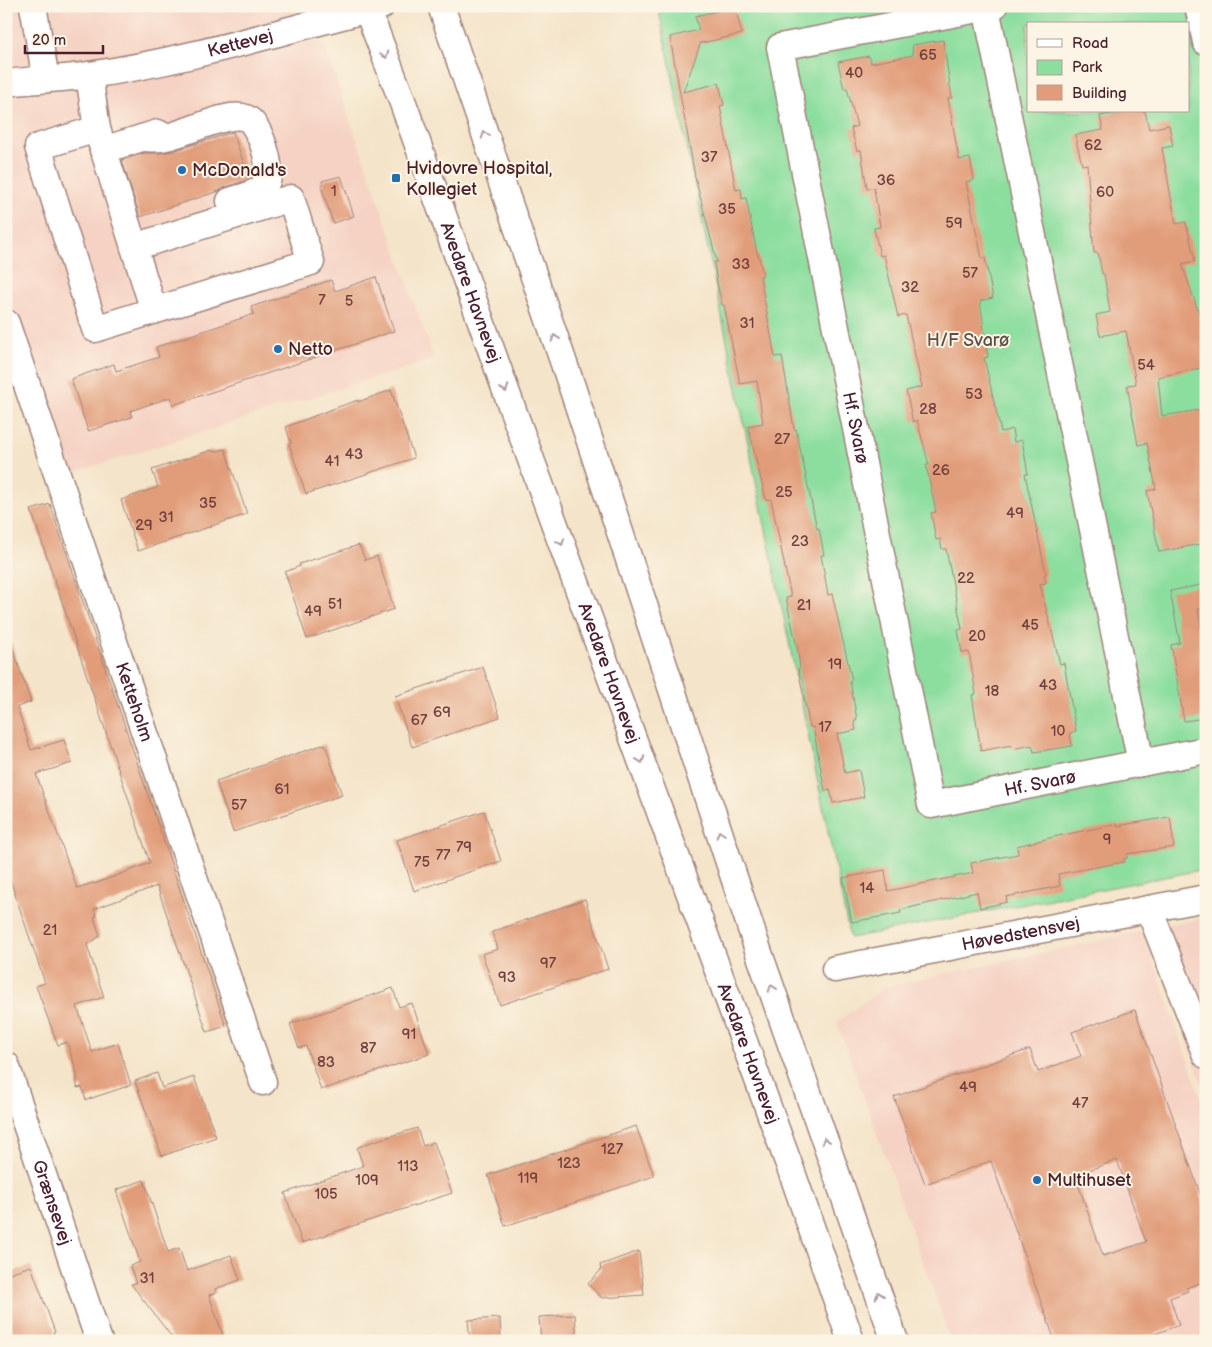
<svg xmlns="http://www.w3.org/2000/svg" width="1212" height="1347" viewBox="0 0 1212 1347" font-family="'Balsamiq Sans',sans-serif">
<rect width="100%" height="100%" fill="#fcf5e5"/>
<filter id="ink" filterUnits="userSpaceOnUse"><feTurbulence type="fractalNoise" baseFrequency=".02" numOctaves="2"/><feDisplacementMap in="SourceGraphic" scale="10" xChannelSelector="R" yChannelSelector="G"/><feConvolveMatrix kernelMatrix="1 2 1 2 8 2 1 2 1" color-interpolation-filters="sRGB"/></filter>
<filter id="wash" filterUnits="userSpaceOnUse"><feTurbulence type="fractalNoise" baseFrequency=".0096" numOctaves="4" result="noise"/><feDisplacementMap in="SourceGraphic" scale="20" xChannelSelector="R" yChannelSelector="G"/><feGaussianBlur stdDeviation="1.12" result="paint"/><feColorMatrix in="noise" values="0 0 0 0 0 0 0 0 0 0 0 0 0 0 0 0 0 1.4 0 .05"/><feComposite in="paint" operator="in"/></filter>
<g filter="url(#wash)">
<rect width="100%" height="100%" fill="#f4e4c9"/>
<g fill="#f5d2c3">
<polygon points="6,6 310,6 434,359 56,478 6,346"/>
<polygon points="1206,918 1206,1095 1149,928"/>
<polygon points="1143,931 1206,1112 1206,1341 951,1341 837,1022 885,987"/>
</g>
<path fill="#8cde9f" stroke="#6b7e65" fill-rule="evenodd" d="M677,6H1206V869L850,938L659,11ZM1028,24H1188V111H1028Z"/>
<g id="blocks">
<g fill="#e19c79" fill-rule="evenodd">
<polygon points="735,7 742,34 702,43 701,42 683,92 719,83 724,105 720,106 736,190 741,189 742,199 746,198 757,253 758,253 763,275 760,276 775,357 782,356 794,429 796,429 817,529 819,528 824,555 821,555 828,595 832,594 852,680 850,681 857,720 854,720 856,730 837,734 845,773 859,770 864,797 833,803 830,790 825,791 813,727 810,727 798,669 800,668 798,652 786,598 791,597 771,499 766,500 748,426 763,423 757,381 740,384 724,305 722,305 717,283 714,262 717,262 695,177 670,37 699,30 695,16"/>
<polygon points="943,40 952,98 948,98 959,160 970,158 974,180 966,182 982,259 985,258 993,298 980,301 988,357 984,358 1001,432 1012,429 1014,442 1022,440 1028,474 1025,474 1046,574 1044,575 1046,583 1040,584 1060,664 1064,663 1076,731 1070,733 1072,746 1034,752 1032,745 1012,749 1011,745 981,751 972,695 976,694 969,652 962,653 958,630 962,629 946,549 942,549 940,539 936,540 931,513 936,512 926,465 929,465 917,420 913,422 906,391 922,387 906,315 898,317 884,255 880,256 874,228 880,227 874,188 867,189 861,150 857,151 851,128 857,126 847,88 844,89 838,62 869,56 871,63 913,55 912,45"/>
<polygon points="1124,111 1145,111 1149,129 1169,125 1173,146 1162,148 1176,224 1186,222 1195,261 1182,264 1201,319 1206,346 1206,367 1158,377 1162,416 1206,409 1206,543 1159,552 1147,491 1156,489 1147,443 1138,445 1127,385 1136,384 1126,331 1100,336 1096,315 1110,312 1104,274 1102,274 1098,253 1094,253 1087,164 1082,165 1075,135 1103,130 1100,116"/>
<polygon points="233,132 249,179 226,187 219,191 140,217 122,160 144,153 160,153 173,151"/>
<polygon points="341,176 354,216 333,223 321,186 323,185 322,181"/>
<polygon points="376,277 394,331 173,405 171,397 130,411 132,417 88,431 71,379 114,364 116,371 159,357 156,347 254,314 251,307 331,280 335,291"/>
<polygon points="391,390 414,458 306,494 289,444 291,443 286,427 327,411 358,400 358,402"/>
<polygon points="225,449 247,514 138,551 121,500 158,487 152,470 212,450 213,452"/>
<polygon points="50,504 226,1026 207,1032 157,886 94,909 97,916 94,917 100,936 87,945 104,997 77,1006 92,1052 118,1043 131,1085 86,1100 82,1087 77,1088 77,1073 67,1042 58,1045 47,1016 36,986 45,983 6,868 6,641 10,640 31,702 17,707 31,750 64,740 72,763 36,774 77,888 93,883 94,884 150,863 31,510"/>
<polygon points="359,545 365,560 377,556 394,609 307,639 285,572 300,566 299,564"/>
<polygon points="1206,584 1206,609 1198,609 1206,653 1206,669 1201,669 1206,696 1206,718 1184,721 1171,645 1180,643 1170,591"/>
<polygon points="483,667 500,717 412,747 395,696"/>
<polygon points="325,744 342,795 233,832 216,781"/>
<polygon points="484,811 501,861 414,891 397,840"/>
<polygon points="1170,817 1174,847 1127,854 1127,858 1124,859 1124,862 1058,874 1060,886 1006,897 1007,902 980,908 977,892 900,910 901,913 852,922 843,878 885,870 888,891 973,873 971,863 1018,854 1017,846 1058,836 1117,824 1117,826"/>
<polygon points="585,899 608,969 500,1005 482,954 498,949 492,932"/>
<polygon points="393,988 399,1007 412,1003 429,1054 321,1090 306,1046 299,1048 290,1024"/>
<path d="M1135,1010L1206,1210V1281L1186,1288L1188,1291L1170,1298L1179,1325L1136,1341H1055L991,1161L925,1184L894,1097L1030,1049L1038,1072L1081,1056L1072,1032ZM1117,1160L1146,1242L1103,1256L1075,1175Z"/>
<polygon points="157,1073 162,1088 194,1077 216,1137 162,1156 135,1081"/>
<polygon points="636,1126 654,1176 505,1226 488,1175"/>
<polygon points="417,1128 423,1146 434,1142 452,1193 302,1243 285,1193 363,1166 357,1148 365,1144"/>
<polygon points="144,1180 168,1252 179,1248 187,1271 231,1255 240,1280 215,1289 216,1293 209,1295 225,1341 175,1341 131,1284 136,1283 130,1266 140,1262 116,1190"/>
<polygon points="639,1251 644,1295 602,1298 588,1284 601,1270 600,1265"/>
<polygon points="31,1266 55,1332 53,1333 56,1341 13,1341 6,1323 6,1274"/>
<polygon points="575,1315 577,1341 541,1341 539,1317"/>
<polygon points="500,1318 501,1341 470,1341 468,1320"/>
</g>
</g>
</g>
<g filter="url(#ink)">
<use href="#blocks" fill-opacity="0" stroke="#9f827a" stroke-width="1"/>
<g fill="none" stroke-linecap="round" stroke-linejoin="round">
<defs>
<g id="minor">
<polyline points="33,6 46,79"/>
<path id="s1" d="M366,6L403,103L511,405L795,1181L851,1341"/>
<polyline points="441,6 571,384 759,953 895,1341"/>
<path id="s2" d="M994,6L780,47L931,805L1206,750"/>
<polyline points="1198,6 1206,42"/>
<polyline points="986,8 1141,763"/>
<polyline points="89,75 97,129 134,247"/>
<path id="s3" d="M6,83C34,80 62,79 89,75C188,61 284,30 381,6"/>
<polyline points="97,129 38,147 95,329 311,262 291,198 134,247 154,311"/>
<path d="M142,138C148,138 155,139 161,138C183,136 227,110 246,118C260,124 274,169 266,183C259,195 242,197 230,201"/>
<polyline points="103,150 158,133"/>
<path id="s4" d="M6,323L263,1082"/>
<polyline points="1149,909 1206,1055"/>
<path id="s5" d="M835,969L1206,898"/>
<path id="s6" d="M6,1065L99,1341"/>
</g>
</defs>
<use href="#minor" stroke="#9f827a" stroke-width="29"/>
<use href="#minor" stroke="#fff" stroke-width="26"/>
</g>
<defs><path id="oneway-chevron" d="M-2-3.5L2.5 0L-2 3.5" fill="none" stroke-width="1.6" stroke-linecap="round" stroke-linejoin="round" transform="scale(1.25)"/></defs>
<g stroke="#ae9aa0">
<use href="#oneway-chevron" transform="translate(385 55) rotate(69)"/>
<use href="#oneway-chevron" transform="translate(485 135) rotate(-109)"/>
<use href="#oneway-chevron" transform="translate(555 338) rotate(-109)"/>
<use href="#oneway-chevron" transform="translate(505 389) rotate(70)"/>
<use href="#oneway-chevron" transform="translate(561 542) rotate(70)"/>
<use href="#oneway-chevron" transform="translate(641 760) rotate(70)"/>
<use href="#oneway-chevron" transform="translate(720 834) rotate(-108)"/>
<use href="#oneway-chevron" transform="translate(772 988) rotate(-109)"/>
<use href="#oneway-chevron" transform="translate(825 1141) rotate(-109)"/>
<use href="#oneway-chevron" transform="translate(879 1295) rotate(-109)"/>
</g>
</g>
<g fill="#1f6fb2" stroke="#fcf5e5" stroke-width="2">
<circle cx="182" cy="170" r="5"/>
<rect x="391" y="173" width="10" height="10" rx="2.5"/>
<circle cx="278" cy="349" r="5"/>
<circle cx="1037" cy="1180" r="5"/>
</g>
<g text-anchor="middle" stroke-width="4" stroke-linejoin="round" paint-order="stroke">
<g font-size="15" fill="#703e3e">
<text x="928" y="60">65</text>
<text x="854" y="78">40</text>
<text x="1093" y="150">62</text>
<text x="709" y="162">37</text>
<text x="886" y="185">36</text>
<text x="334" y="196">1</text>
<text x="1105" y="197">60</text>
<text x="727" y="214">35</text>
<text x="954" y="228">59</text>
<text x="741" y="269">33</text>
<text x="970" y="278">57</text>
<text x="910" y="292">32</text>
<text x="322" y="305">7</text>
<text x="349" y="306">5</text>
<text x="747" y="328">31</text>
<text x="1146" y="370">54</text>
<text x="974" y="399">53</text>
<text x="928" y="414">28</text>
<text x="782" y="444">27</text>
<text x="354" y="459">43</text>
<text x="332" y="466">41</text>
<text x="941" y="475">26</text>
<text x="784" y="497">25</text>
<text x="208" y="508">35</text>
<text x="1015" y="518">49</text>
<text x="166" y="522">31</text>
<text x="144" y="530">29</text>
<text x="800" y="546">23</text>
<text x="966" y="583">22</text>
<text x="335" y="609">51</text>
<text x="804" y="610">21</text>
<text x="313" y="616">49</text>
<text x="1030" y="630">45</text>
<text x="977" y="641">20</text>
<text x="835" y="669">19</text>
<text x="1048" y="690">43</text>
<text x="992" y="696">18</text>
<text x="442" y="717">69</text>
<text x="419" y="725">67</text>
<text x="825" y="732">17</text>
<text x="1058" y="736">10</text>
<text x="282" y="794">61</text>
<text x="239" y="810">57</text>
<text x="1107" y="844">9</text>
<text x="464" y="852">79</text>
<text x="443" y="860">77</text>
<text x="422" y="867">75</text>
<text x="867" y="893">14</text>
<text x="50" y="935">21</text>
<text x="548" y="968">97</text>
<text x="507" y="982">93</text>
<text x="409" y="1039">91</text>
<text x="368" y="1053">87</text>
<text x="326" y="1067">83</text>
<text x="968" y="1092">49</text>
<text x="1080" y="1108">47</text>
<text x="612" y="1154">127</text>
<text x="569" y="1168">123</text>
<text x="408" y="1171">113</text>
<text x="528" y="1183">119</text>
<text x="367" y="1185">109</text>
<text x="326" y="1199">105</text>
<text x="147" y="1283">31</text>
</g>
<g font-size="18" fill="#4a1f2b" stroke="#fcf5e5">
<text dy="6" stroke="none"><textPath href="#s3" startOffset="238">Kettevej</textPath></text>
<text dy="6" stroke="none"><textPath href="#s1" startOffset="305">Avedøre Havnevej</textPath></text>
<text dy="6" stroke="none"><textPath href="#s2" startOffset="606">Hf. Svarø</textPath></text>
<text dy="6" stroke="none"><textPath href="#s1" startOffset="710">Avedøre Havnevej</textPath></text>
<text dy="6" stroke="none"><textPath href="#s4" startOffset="400">Ketteholm</textPath></text>
<text dy="6" stroke="none"><textPath href="#s2" startOffset="1102">Hf. Svarø</textPath></text>
<text dy="6" stroke="none"><textPath href="#s5" startOffset="189">Høvedstensvej</textPath></text>
<text dy="6" stroke="none"><textPath href="#s1" startOffset="1115">Avedøre Havnevej</textPath></text>
<text dy="6" stroke="none"><textPath href="#s6" startOffset="145">Grænsevej</textPath></text>
</g>
<g font-size="18" fill="#4a1f2b" stroke="#fcf5e5" text-anchor="start">
<text x="406" y="174">Hvidovre Hospital,<tspan x="406" dy="21">Kollegiet</tspan></text>
<text x="192" y="176">McDonald's</text>
<text x="288" y="355">Netto</text>
<text x="1047" y="1186">Multihuset</text>
</g>
<g font-size="18" fill="#5a4f48" stroke="#fcf5e5">
<text x="968" y="346">H/F Svarø</text>
</g>
</g>
<rect width="1212" height="1347" fill="none" stroke="#fcf5e5" stroke-width="25"/>
<rect x="1027" y="22" width="162" height="90" fill="#fcf5e5" stroke="#b59f9b"/>
<rect x="1037" y="39" width="25" height="8" fill="#ffffff" stroke="#b59f9b"/>
<text x="1072" y="48" font-size="15" fill="#4a1f2b">Road</text>
<rect x="1037" y="60" width="25" height="15" fill="#8cde9f" stroke="#b59f9b"/>
<text x="1072" y="72" font-size="15" fill="#4a1f2b">Park</text>
<rect x="1037" y="85" width="25" height="15" fill="#e19c79" stroke="#b59f9b"/>
<text x="1072" y="98" font-size="15" fill="#4a1f2b">Building</text>
<path d="M25 45v8h78v-8" fill="none" stroke="#4a1f2b" stroke-width="2.5"/>
<text x="32" y="45" font-size="15" fill="#4a1f2b" stroke="#fcf5e5" stroke-width="4" paint-order="stroke">20 m</text>
</svg>
